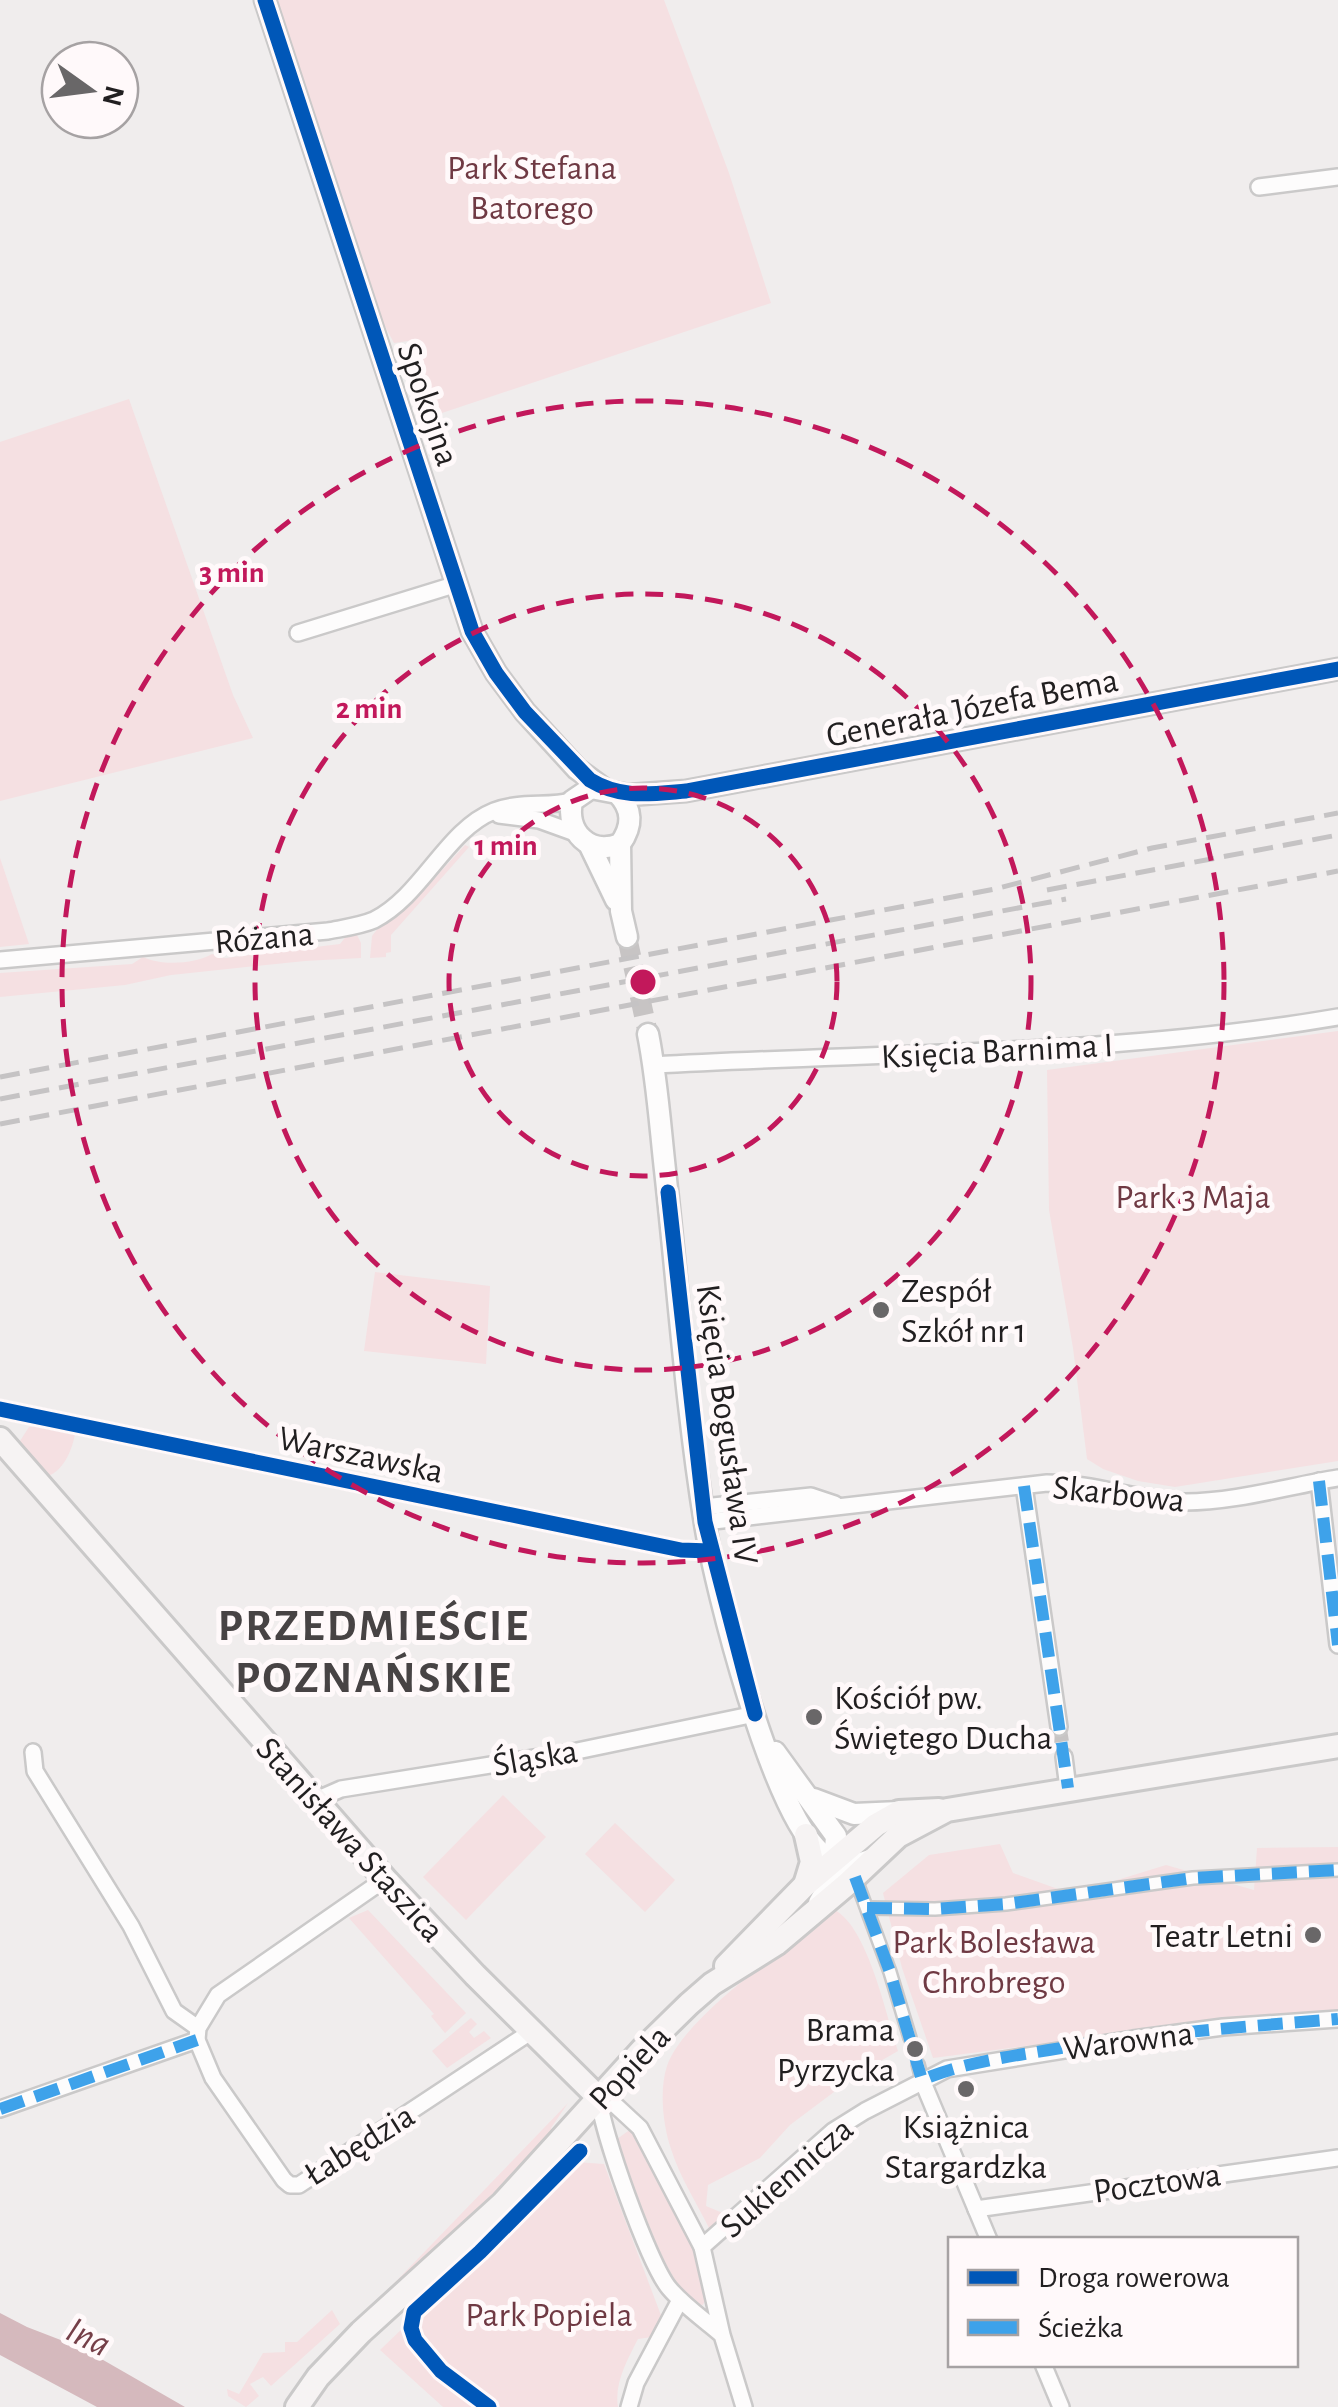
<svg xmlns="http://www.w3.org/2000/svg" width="1338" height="2407" viewBox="0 0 1338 2407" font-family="'Alegreya Sans',sans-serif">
<rect width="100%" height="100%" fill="#f0eded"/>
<g fill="#f5e0e2">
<polygon points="273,0 664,0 729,173 771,303 430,417 420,373 408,341 394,343 374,306"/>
<polygon points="129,399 233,695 253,738 0,801 0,442"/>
<polygon points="465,845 469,847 391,935 391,952 386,953 386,957 370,958 372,936 379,927 413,902"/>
<polygon points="0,858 29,944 0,947"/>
<path d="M347,935H357L361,943V958L305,961L171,975L125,985L0,997V973L132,964L143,957C161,966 195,964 212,954L225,958L340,944Z"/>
<polygon points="1338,1031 1338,1461 1175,1487 1138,1481 1103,1469 1087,1459 1073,1348 1049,1210 1047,1070"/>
<polygon points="375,1272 490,1286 486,1364 364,1351"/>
<path d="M37,1426L75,1434C72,1450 64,1470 48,1476L23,1449L20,1441L29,1427Z"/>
<polygon points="503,1795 546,1837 466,1920 423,1877"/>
<polygon points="615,1823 675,1880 645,1912 585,1854"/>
<polygon points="1000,1844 1013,1873 1072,1894 1166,1865 1254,1890 1257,1848 1338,1847 1338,2012 1220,2021 933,2058 902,1968 883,1893 929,1855"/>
<polygon points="368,1910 466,2013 445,2033 431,2016 434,2014 349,1918"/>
<path d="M835,1910C869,1929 887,2019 898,2051L858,2074L790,2125L760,2158L708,2185L706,2206L730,2216L711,2232C698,2205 680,2178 671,2149C663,2126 659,2090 667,2066C684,2016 792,1944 835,1910Z"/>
<polygon points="471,2018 477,2024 469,2032 474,2038 484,2031 491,2038 447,2068 432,2051"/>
<polygon points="568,2103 551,2128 553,2131 489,2199 389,2293 380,2302 377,2301"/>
<path d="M631,2129L639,2140L696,2253L706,2298L703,2305C669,2303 630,2171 617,2139Z"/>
<path d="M576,2162L604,2164L662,2318L652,2337L638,2339C627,2360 614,2384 618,2407H443L380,2350Z"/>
<polygon points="332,2310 340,2324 271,2386 263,2377 250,2384 259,2396 246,2407 228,2396 227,2389 239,2394 263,2353 285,2352 285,2342 297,2342"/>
</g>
<polygon fill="#d5b9bd" points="0,2313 27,2327 84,2349 185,2407 97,2407 0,2355"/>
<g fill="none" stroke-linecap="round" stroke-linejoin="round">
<polyline stroke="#c7c4c4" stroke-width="11" stroke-dasharray="11 5.5" stroke-linecap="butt" points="910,2038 918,2064"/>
<polyline stroke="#c7c4c4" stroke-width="15" stroke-dasharray="15 8" stroke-linecap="butt" points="1059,1727 1064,1757"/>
<polyline stroke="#c7c4c4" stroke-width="20" stroke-dasharray="20 10" stroke-linecap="butt" points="627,937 648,1034"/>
<defs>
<g id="pedestrian">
<polyline points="855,1877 890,1972 910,2038"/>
<polyline points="867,1908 935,1909 1006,1904 1193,1878 1338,1870"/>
<polyline points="918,2064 922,2080"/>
</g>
<g id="minor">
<polyline points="1259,187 1338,177"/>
<polyline points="298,633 457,584"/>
<polyline points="499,815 539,820 575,833"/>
<path d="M0,960L328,931C343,928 360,926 374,920C423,895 446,830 494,811C519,801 547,807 572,801"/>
<path d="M654,1065C883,1052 1111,1056 1338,1017"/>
<polyline points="0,1409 681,1550 710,1551"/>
<polyline points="1319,1481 1338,1645"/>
<polyline points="1024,1486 1059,1727"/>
<polyline points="703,1507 811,1496 835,1504"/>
<path d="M705,1522L1047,1483C1094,1483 1139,1501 1185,1502C1236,1502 1288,1486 1338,1478"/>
<polyline points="33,1752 35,1771 131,1926 174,2011 198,2028"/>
<polyline points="1064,1757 1068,1788"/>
<polyline points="316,1800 341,1789 577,1751 755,1714"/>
<polyline points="385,1879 218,1995 198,2028 197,2040 213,2078 284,2180 290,2185 299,2185 532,2031"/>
<polyline points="922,2080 989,2240"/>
<polyline points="0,2109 197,2040"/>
<polyline points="976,2209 1338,2158"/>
<polyline points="702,2247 833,2131 865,2111 947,2069 1133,2039 1223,2027 1338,2019"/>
<path d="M722,2335C705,2320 684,2306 669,2288C649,2264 601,2130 599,2098L613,2103L640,2128L702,2247L722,2335L744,2407"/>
<polyline points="1043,2364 1061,2407"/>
<polyline points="629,2407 636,2383 680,2300"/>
</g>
<g id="tertiary">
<polyline points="265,0 472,631 496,673 525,712 577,769 603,788"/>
<path d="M591,788L617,793C633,809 633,826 620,844C589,856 566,832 572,801Z"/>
<polyline points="617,793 629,795 686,791 1338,669"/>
<polyline points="589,844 616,900"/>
<polyline points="620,844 621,911 627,937"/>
<path d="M648,1034C657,1079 660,1125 665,1170C678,1287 686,1407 705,1524C716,1592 771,1807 819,1851C835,1865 855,1868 874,1858"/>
<polyline points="775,1752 836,1836 833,1878 819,1903"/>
<polyline points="814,1799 854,1814 899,1812"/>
</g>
<g id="secondary">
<polyline points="0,1439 385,1879 475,1975 599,2098"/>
<polyline points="805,1885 812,1862 806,1835"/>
<polyline points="726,1966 805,1885 876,1825 899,1812 939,1810"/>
<polyline points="297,2407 318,2377 361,2332 503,2203 643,2049 689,2004 712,1984 776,1944 846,1885 898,1836 947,1810 1338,1746"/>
</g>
</defs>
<use href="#pedestrian" stroke="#cac9c9" stroke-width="16"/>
<use href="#minor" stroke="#cac9c9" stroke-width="20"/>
<use href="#tertiary" stroke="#cac9c9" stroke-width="25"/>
<use href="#secondary" stroke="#cac9c9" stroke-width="28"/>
<use href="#pedestrian" stroke="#fdfcfc" stroke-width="11"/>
<use href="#minor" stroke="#fdfcfc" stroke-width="15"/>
<use href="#tertiary" stroke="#fdfcfc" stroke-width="20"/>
<use href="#secondary" stroke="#f6f3f3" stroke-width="22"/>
<g stroke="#c5c3c4" stroke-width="5" stroke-dasharray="20 10" stroke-linecap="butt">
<polyline points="1047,890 1338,835"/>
<polyline points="0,1077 995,889 1152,848 1338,813"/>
<polyline points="0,1099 1066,899"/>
<polyline points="0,1124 1338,871"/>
</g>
<g stroke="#3ea2ea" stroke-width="12" stroke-dasharray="25 12" stroke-linecap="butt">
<polyline points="1319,1481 1338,1645"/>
<polyline points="1024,1486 1068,1788"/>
<path d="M855,1877L890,1972L922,2080C962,2063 1006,2057 1049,2050C1145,2034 1241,2027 1338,2019"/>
<polyline points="867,1908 935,1909 1006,1904 1193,1878 1338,1870"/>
<polyline points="0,2109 197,2040"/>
</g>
<defs>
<g id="cycleway">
<path d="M265,0L472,631L496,673L525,712L590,780C621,799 650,794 686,791L1338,669"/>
<polyline points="668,1192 705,1522 755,1714"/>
<polyline points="0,1409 681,1550 710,1551"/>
<polyline points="489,2407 441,2371 415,2340 411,2328 414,2312 480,2252 580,2151"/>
</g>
</defs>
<use href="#cycleway" stroke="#fff9fa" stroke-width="21"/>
<use href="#cycleway" stroke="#0057b8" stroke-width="15"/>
</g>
<g fill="none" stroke="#c2185b" stroke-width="5" stroke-dasharray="18 12">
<circle cx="643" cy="982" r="194"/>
<circle cx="643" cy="982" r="388"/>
<circle cx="643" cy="982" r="581"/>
</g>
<g fill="#696768" stroke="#fff9fa" stroke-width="4">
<circle cx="881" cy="1310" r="10"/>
<circle cx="814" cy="1717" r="10"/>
<circle cx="1313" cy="1935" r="10"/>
<circle cx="915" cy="2049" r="10"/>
<circle cx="966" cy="2089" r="10"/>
</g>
<g text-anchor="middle" stroke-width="10" stroke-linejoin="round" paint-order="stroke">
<g font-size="35" fill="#6f3943" stroke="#fff9fa">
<text x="532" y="179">Park Stefana<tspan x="532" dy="40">Batorego</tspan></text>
<text x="1193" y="1208">Park 3 Maja</text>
<text x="994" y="1953">Park Bolesława<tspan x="994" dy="40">Chrobrego</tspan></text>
<text x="549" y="2326">Park Popiela</text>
</g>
<g font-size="35" fill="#211f20" stroke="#fff9fa">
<text transform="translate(429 404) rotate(71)" y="12">Spokojna</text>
<text transform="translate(972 707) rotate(-11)" y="12">Generała Józefa Bema</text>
<text transform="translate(264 937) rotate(-5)" y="12">Różana</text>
<text transform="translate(997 1050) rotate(-3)" y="12">Księcia Barnima I</text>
<text transform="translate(728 1424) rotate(82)" y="12">Księcia Bogusława IV</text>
<text transform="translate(361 1454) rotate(12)" y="12">Warszawska</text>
<text transform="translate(1119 1493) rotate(6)" y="12">Skarbowa</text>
<text transform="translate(535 1757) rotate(-10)" y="12">Śląska</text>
<text transform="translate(351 1839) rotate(48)" y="12">Stanisława Staszica</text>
<text transform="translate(1128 2040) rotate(-7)" y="12">Warowna</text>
<text transform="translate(629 2067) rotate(-47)" y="12">Popiela</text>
<text transform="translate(359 2144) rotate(-32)" y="12">Łabędzia</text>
<text transform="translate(786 2177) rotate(-41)" y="12">Sukiennicza</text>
<text transform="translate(1157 2182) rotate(-8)" y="12">Pocztowa</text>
</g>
<g font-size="35" fill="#211f20" stroke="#fff9fa" text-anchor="start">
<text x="901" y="1302">Zespół<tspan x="901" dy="40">Szkół nr 1</tspan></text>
<text x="834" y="1709">Kościół pw.<tspan x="834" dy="40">Świętego Ducha</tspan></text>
<text x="1293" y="1947" text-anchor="end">Teatr Letni</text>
<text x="895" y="2041" text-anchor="end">Brama<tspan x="895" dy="40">Pyrzycka</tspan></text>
<text x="966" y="2138" text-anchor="middle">Książnica<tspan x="966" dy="40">Stargardzka</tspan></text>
</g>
<g font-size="38" font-style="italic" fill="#753f48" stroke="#fff9fa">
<text transform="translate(89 2336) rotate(26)" y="13">Ina</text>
</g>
<g font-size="45" font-weight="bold" letter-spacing="2.5" fill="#474344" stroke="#fff9fa">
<text x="374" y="1640">PRZEDMIEŚCIE<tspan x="374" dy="52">POZNAŃSKIE</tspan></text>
</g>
</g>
<circle cx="643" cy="982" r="15" fill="#c2185b" stroke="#fff9fa" stroke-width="5"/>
<g font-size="30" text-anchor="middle" font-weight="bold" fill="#c2185b" stroke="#fff9fa" stroke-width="10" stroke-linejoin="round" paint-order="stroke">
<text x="232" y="582">3 min</text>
<text x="369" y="718">2 min</text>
<text x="506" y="855">1 min</text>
</g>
<rect x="948" y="2237" width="350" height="130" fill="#fff9fa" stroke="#a6a2a3" stroke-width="2.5"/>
<rect x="968" y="2270" width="50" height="15" fill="#0057b8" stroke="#a6a2a3" stroke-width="2.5"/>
<text x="1038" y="2287" font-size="30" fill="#211f20">Droga rowerowa</text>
<rect x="968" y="2320" width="50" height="15" fill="#3ea2ea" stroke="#a6a2a3" stroke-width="2.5"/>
<text x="1038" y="2337" font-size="30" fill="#211f20">Ścieżka</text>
<g transform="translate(90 90) rotate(104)"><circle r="48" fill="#fff9fa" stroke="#a6a2a3" stroke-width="2.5"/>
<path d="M0-8L18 38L0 25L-18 38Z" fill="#696768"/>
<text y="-15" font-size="28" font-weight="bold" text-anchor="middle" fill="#211f20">N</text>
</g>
</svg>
